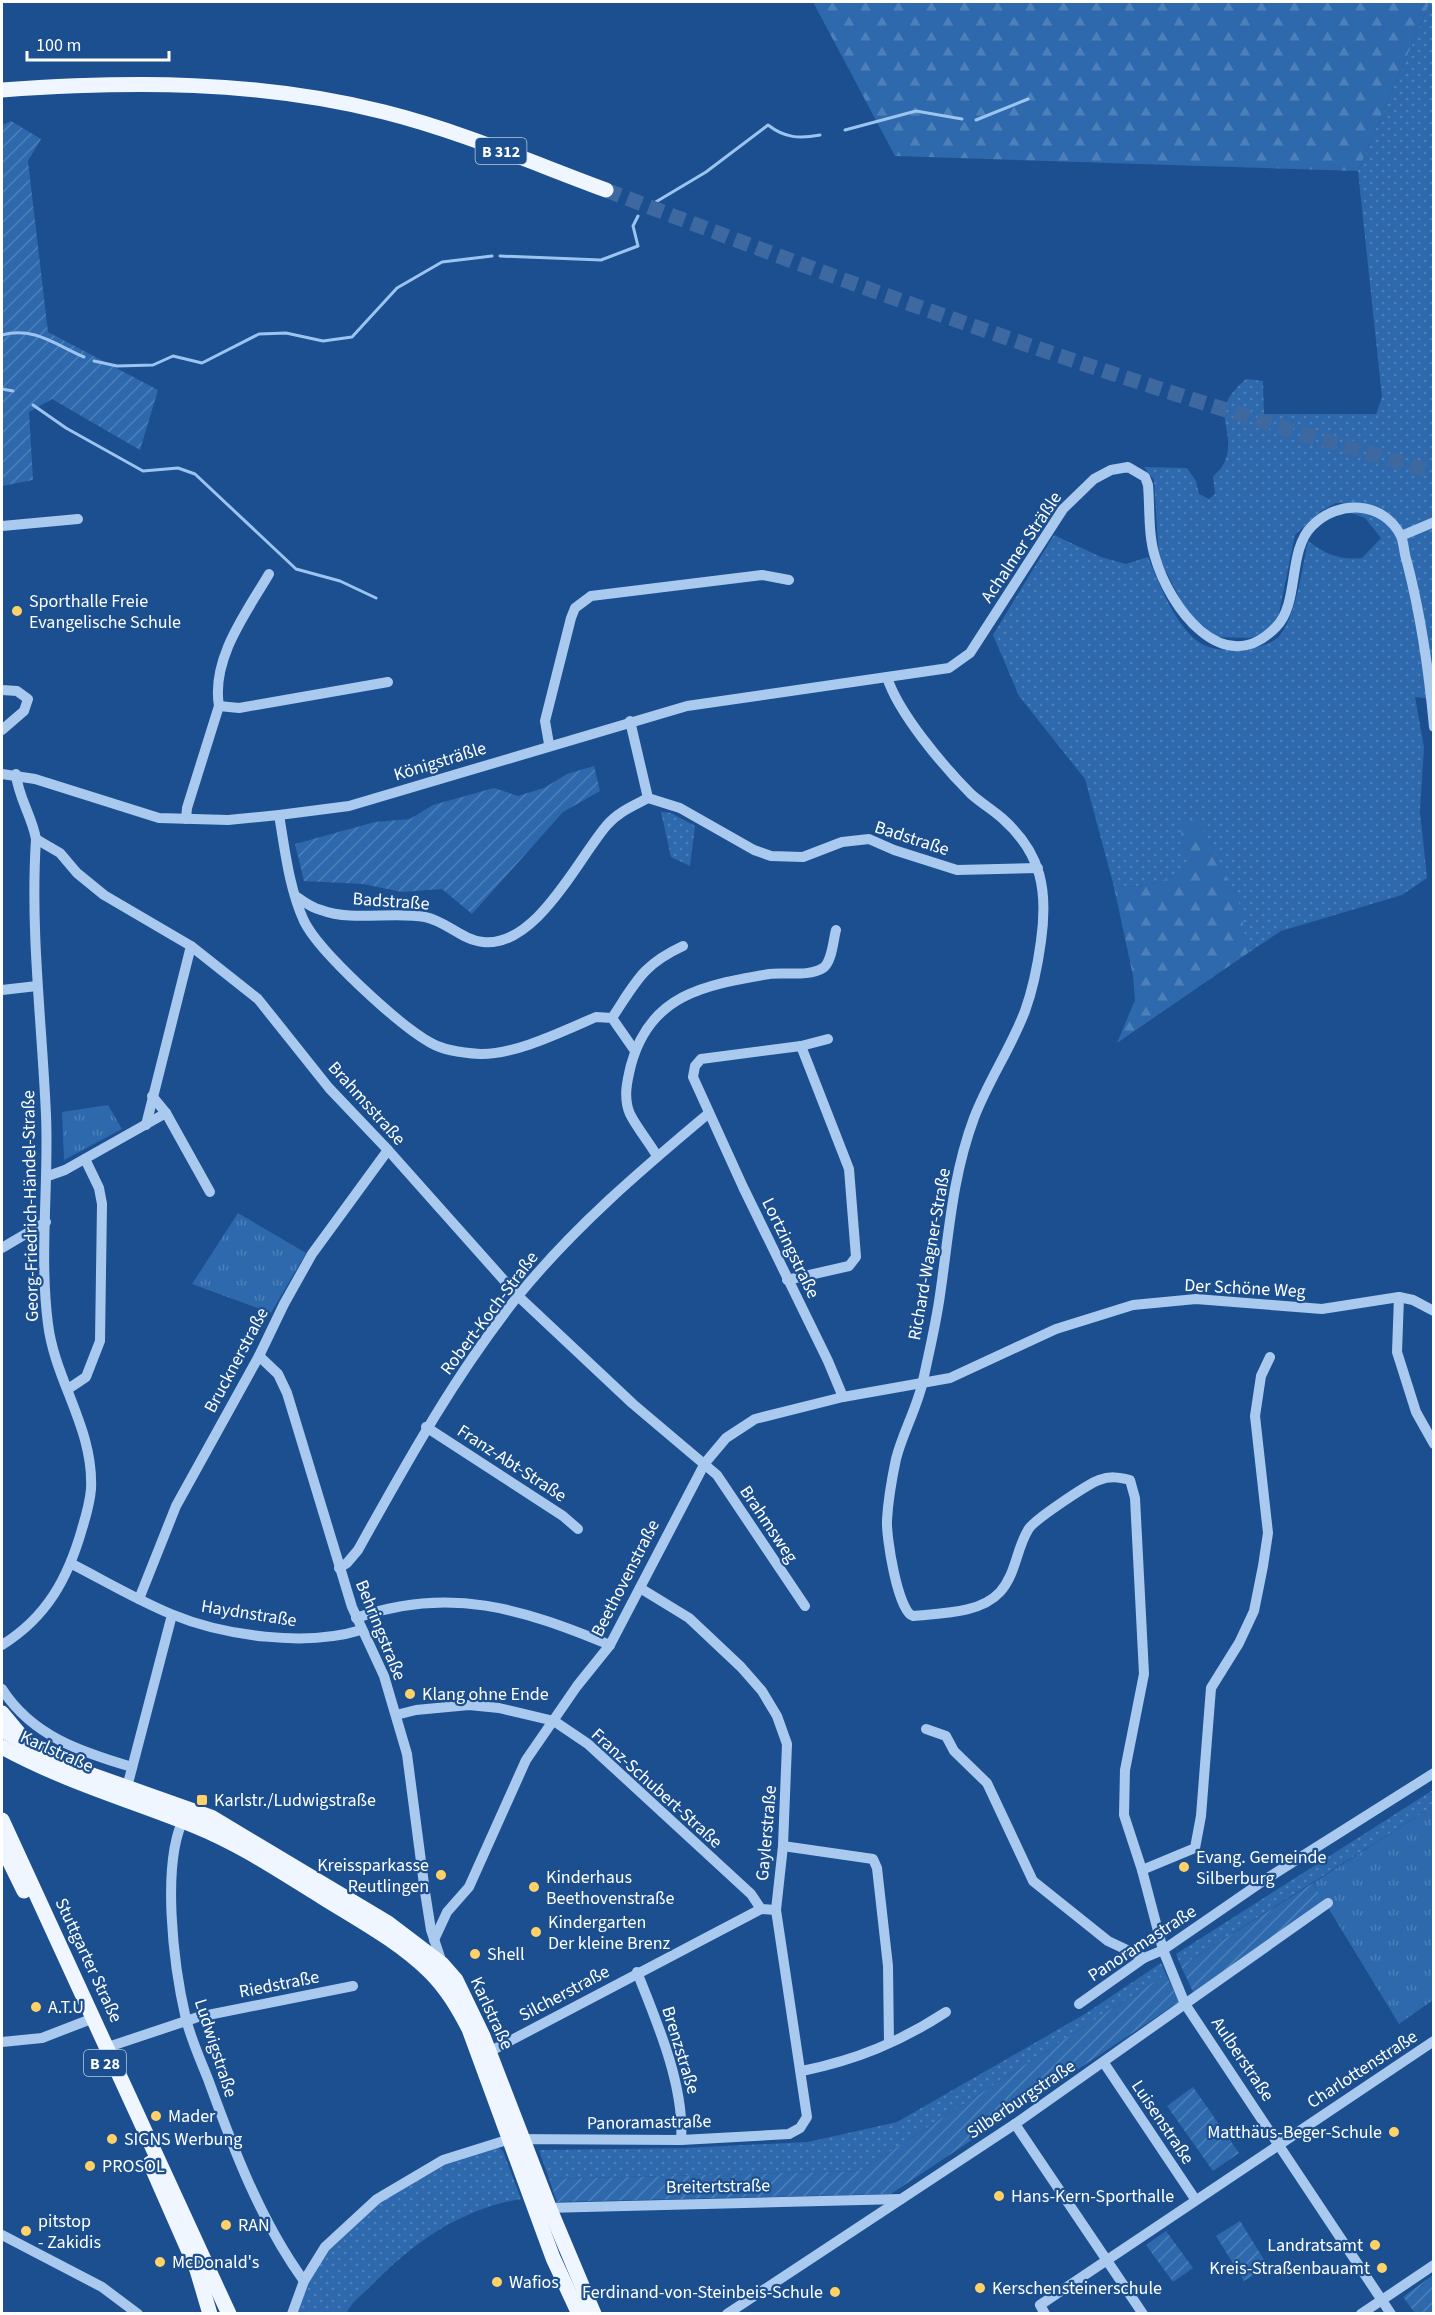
<svg xmlns="http://www.w3.org/2000/svg" width="1435" height="2315" viewBox="0 0 1435 2315" font-family="'Source Sans 3',sans-serif">
<defs>
<pattern id="grass-dots" width="8" height="8" patternUnits="userSpaceOnUse" patternTransform="scale(1.5)"><rect width="8" height="8" fill="#2e69ad"/><path d="M2 2h.1M6 6h.1" fill="none" stroke="#4d80b9" stroke-width="1.8" stroke-linecap="round"/></pattern>
<pattern id="forest-firs" width="22" height="20" patternUnits="userSpaceOnUse" patternTransform="scale(1.5)"><rect width="22" height="20" fill="#2e69ad"/><path d="M5 1l3.5 6h-7zM16 11l3.5 6h-7z" fill="#4d80b9"/></pattern>
<pattern id="park-tufts" width="24" height="20" patternUnits="userSpaceOnUse" patternTransform="scale(1.5)"><rect width="24" height="20" fill="#2e69ad"/><path d="M3 7l-1-3M5 7V3M7 7l1-3M15 17l-1-3M17 17v-4M19 17l1-3" fill="none" stroke="#4d80b9"/></pattern>
<pattern id="garden-furrows" width="10" height="10" patternUnits="userSpaceOnUse" patternTransform="scale(1.5)"><rect width="10" height="10" fill="#2e69ad"/><path d="M-1 1l2-2M0 10L10 0M9 11l2-2" fill="none" stroke="#4d80b9"/></pattern>
</defs>
<rect width="100%" height="100%" fill="#1b4f8f"/>
<g fill="url(#grass-dots)">
<path d="M1430,2H1433V699L1415,697L1424,747L1420,811L1427,878L1402,895L1281,931L1248,953L1238,902L1182,843L1190,865C1167,884 1143,887 1114,887L1085,779L1019,696L993,635L1054,535L1101,557L1126,564L1148,557C1159,583 1180,641 1212,648C1223,651 1237,650 1249,648C1261,646 1274,644 1281,634C1297,612 1302,568 1308,541C1327,555 1339,560 1362,558L1381,538L1365,518L1349,512L1350,503H1336L1321,511L1295,535L1277,623L1265,633L1250,638L1216,637L1187,612L1159,558L1154,480L1144,467L1187,468L1196,481L1199,494L1209,499L1215,494L1213,477C1217,472 1223,467 1225,461C1238,428 1205,413 1246,379L1263,381L1264,414H1376L1382,397L1358,171Z"/>
<polygon points="661,812 671,813 695,826 690,866 671,857"/>
<polygon points="1433,1790 1433,1806 1181,1966 1176,1954"/>
<polygon points="1161,1963 1166,1974 860,2171 549,2179 539,2150 683,2148 808,2142 897,2122 1085,2014"/>
<path d="M496,2146L503,2151L521,2199C460,2209 413,2243 371,2286C363,2294 350,2303 347,2313L297,2314L307,2284L328,2249L377,2203L445,2163Z"/>
</g>
<g fill="url(#forest-firs)">
<polygon points="813,2 1430,2 1358,171 895,156"/>
<path d="M1189,820L1199,821L1239,902L1248,953L1117,1043L1135,1000L1133,976L1114,887C1143,887 1167,884 1189,865L1182,843L1181,824Z"/>
</g>
<g fill="url(#park-tufts)">
<polygon points="108,1105 122,1129 64,1160 62,1112"/>
<polygon points="238,1213 306,1253 271,1313 192,1284"/>
<polygon points="1433,1806 1433,2000 1399,2024 1313,1883"/>
</g>
<g fill="url(#garden-furrows)">
<polygon points="11,121 41,139 28,161 48,332 158,390 140,450 52,399 29,412 33,480 2,486 2,125"/>
<polygon points="594,766 600,791 563,812 472,914 442,889 402,892 363,884 304,881 295,844 375,822 410,819 433,805 494,788 518,796 544,788 567,774"/>
<polygon points="1313,1883 1324,1901 1193,1992 1181,1966"/>
<polygon points="1166,1974 1179,2002 891,2194 557,2202 549,2179 860,2171"/>
<polygon points="1193,2087 1239,2153 1213,2171 1167,2106"/>
<polygon points="1240,2221 1268,2266 1244,2281 1216,2236"/>
<polygon points="1166,2231 1193,2268 1173,2282 1146,2245"/>
<polygon points="1433,2275 1433,2313 1415,2313 1403,2297"/>
</g>
<g fill="none" stroke-linecap="round" stroke-linejoin="round">
<g stroke="#9cc4f0" stroke-width="3">
<polyline points="976,120 1028,99"/>
<polyline points="845,130 916,111 962,119"/>
<path d="M654,203L706,172L768,125C785,138 799,139 820,135"/>
<polyline points="500,256 601,260 638,246 633,226 638,216"/>
<path d="M2,335C33,326 56,345 84,357"/>
<polyline points="94,361 117,366 153,365 173,356 202,363 259,334 286,333 323,341 352,337 397,288 442,262 492,256"/>
<polyline points="2,389 13,391"/>
<polyline points="33,405 66,428 143,471 178,468 195,474 296,569 340,581 376,598"/>
</g>
<path stroke="#3d69a0" stroke-width="15" stroke-dasharray="15 8" stroke-linecap="butt" d="M606,190C880,297 1151,392 1434,472"/>
<g stroke="#a9c9ee" stroke-width="10">
<polyline points="2,526 78,519"/>
<polyline points="1401,536 1434,522"/>
<path d="M887,677C898,713 944,767 971,794C981,803 993,810 1003,819C1042,854 1048,891 1041,941C1038,963 1033,989 1025,1011C1011,1048 988,1081 974,1118C952,1177 949,1234 940,1295C936,1324 929,1352 923,1381C917,1408 903,1432 896,1459C892,1478 888,1501 887,1520C886,1537 898,1612 913,1616C940,1613 980,1614 1000,1592C1016,1574 1016,1550 1028,1530C1032,1521 1088,1484 1099,1480C1110,1476 1118,1477 1130,1480L1135,1498L1144,1674L1125,1770L1124,1815L1142,1870L1163,1950L1185,2004L1391,2314"/>
<polyline points="2,690 17,691 28,699 24,711 2,730"/>
<polyline points="219,706 239,708 388,682"/>
<polyline points="630,721 648,798"/>
<polyline points="549,744 545,721 571,618 575,608 591,596 762,575 789,580"/>
<path d="M2,774L35,779L159,818L228,820L279,815L349,806L687,706L949,668L970,653L1063,509L1094,479L1111,470L1128,467L1145,477L1148,485C1150,508 1148,535 1155,557C1169,606 1223,682 1276,627C1300,603 1287,551 1312,526C1337,500 1383,500 1401,536C1404,543 1404,554 1407,562C1421,616 1429,672 1434,727"/>
<path d="M279,815C285,850 289,888 304,921C319,952 400,1026 431,1043C445,1051 463,1053 480,1054C515,1055 563,1031 596,1017L612,1018L635,1051"/>
<path d="M186,819L187,808L219,706C211,659 246,613 269,574"/>
<polyline points="36,839 60,853 77,873 104,895 191,946 258,999 329,1088 388,1150 518,1296 633,1404 717,1475 805,1606"/>
<path d="M297,897C304,902 312,908 321,910C353,922 391,911 425,917C446,921 462,940 483,942C536,948 577,860 607,825C618,812 633,806 648,798L680,808L754,850L771,856L803,857L842,842L869,839L894,850L957,870L1038,868"/>
<polyline points="2,990 37,986"/>
<path d="M612,1018C636,982 642,965 683,946"/>
<polyline points="828,1039 801,1046 701,1059 695,1066 693,1077 743,1187 828,1361 843,1397"/>
<polyline points="152,1096 166,1113 210,1192"/>
<polyline points="146,1125 191,946"/>
<path d="M657,1156C649,1142 637,1128 630,1114C623,1098 627,1081 631,1065C650,994 705,985 769,974C784,972 809,977 823,968C832,962 833,941 836,930"/>
<polyline points="48,1176 65,1170 166,1113"/>
<polyline points="2,1248 46,1222"/>
<polyline points="787,1280 849,1266 856,1257 849,1169 801,1046"/>
<polyline points="1399,1297 1397,1352 1416,1412 1434,1444"/>
<polyline points="259,1356 278,1374 287,1393 352,1607 384,1676 407,1754 425,1892 431,1930 442,1963"/>
<polyline points="68,1389 86,1377 100,1341 102,1204 99,1188 85,1159"/>
<polyline points="426,1427 563,1516 578,1529"/>
<path d="M72,1564C105,1581 137,1600 171,1614C224,1636 306,1647 361,1630"/>
<path d="M339,1568L347,1563L358,1550C407,1462 455,1375 518,1296C574,1227 641,1170 709,1113"/>
<polyline points="139,1599 176,1506 259,1356 284,1304 312,1254 388,1150"/>
<path d="M356,1618C449,1585 523,1609 610,1645"/>
<path d="M2,1645C47,1617 68,1578 82,1529C86,1516 90,1502 91,1489C94,1429 55,1381 48,1324C39,1255 49,1184 46,1115C42,1023 30,931 36,839C32,816 18,797 16,774"/>
<path d="M2,1689C32,1736 81,1752 132,1767"/>
<polyline points="396,1715 416,1710 469,1705 499,1708 554,1721 588,1744 751,1894 761,1909 776,1910"/>
<polyline points="926,1729 946,1736 954,1751 987,1783 1033,1881 1108,1941 1144,1958"/>
<polyline points="126,1791 172,1615"/>
<path d="M185,1816C160,1862 174,1968 186,2019C191,2039 200,2059 208,2079C233,2148 261,2222 304,2281"/>
<polyline points="783,1846 873,1859 877,1868 888,1966 889,2043"/>
<polyline points="1142,1870 1195,1848 1201,1816 1211,1688 1239,1643 1254,1611 1263,1566 1268,1533 1255,1416 1261,1376 1270,1357"/>
<polyline points="434,1940 447,1912 469,1887 526,1760 577,1686 610,1645 705,1463 726,1438 755,1419 843,1397 950,1378 1056,1329 1133,1305 1196,1299 1322,1309 1399,1297 1413,1300 1434,1311"/>
<path d="M637,1972C657,2022 685,2087 681,2140"/>
<polyline points="1079,2004 1144,1958 1163,1950 1266,1879 1434,1773"/>
<polyline points="2,2042 42,2038 86,2021"/>
<polyline points="108,2047 198,2017 353,1986"/>
<polyline points="485,2054 761,1909"/>
<polyline points="1104,2063 1195,2199"/>
<path d="M802,2071C856,2060 900,2042 946,2012"/>
<polyline points="1015,2124 1143,2314"/>
<polyline points="545,2208 901,2199"/>
<polyline points="2,2235 102,2287 138,2314"/>
<polyline points="292,2314 304,2281 325,2247 377,2199 443,2160 510,2139 681,2140 789,2134 800,2128 807,2117 776,1910 783,1846 787,1744 777,1716 762,1691 741,1667 689,1618 640,1588"/>
<polyline points="727,2314 1015,2124 1328,1903"/>
<polyline points="1045,2314 1040,2305 1434,2041"/>
<polyline points="1361,2314 1434,2265"/>
</g>
<g stroke="#f0f6ff" stroke-width="15">
<path d="M2,90C130,81 258,80 384,112C460,131 533,163 606,190"/>
<polyline points="2,1713 22,1737"/>
<polyline points="2,1730 64,1765 211,1817 388,1923 442,1964 456,1980 483,2036 549,2207 594,2314"/>
<path d="M2,1747C64,1781 130,1800 195,1826C240,1844 281,1872 322,1897C359,1920 400,1942 430,1972C447,1989 458,2008 469,2029L553,2258L579,2314"/>
<polyline points="2,1820 229,2314"/>
<polyline points="2,1846 24,1891"/>
<polyline points="150,2163 197,2270 210,2314"/>
</g>
</g>
<g fill="#ffd166" stroke="#1b4f8f" stroke-width="2">
<circle cx="17" cy="611" r="6"/>
<circle cx="410" cy="1694" r="6"/>
<rect x="196" y="1794" width="12" height="12" rx="3"/>
<circle cx="1184" cy="1867" r="6"/>
<circle cx="441" cy="1875" r="6"/>
<circle cx="534" cy="1887" r="6"/>
<circle cx="536" cy="1932" r="6"/>
<circle cx="475" cy="1954" r="6"/>
<circle cx="36" cy="2007" r="6"/>
<circle cx="156" cy="2116" r="6"/>
<circle cx="1394" cy="2132" r="6"/>
<circle cx="112" cy="2139" r="6"/>
<circle cx="90" cy="2166" r="6"/>
<circle cx="999" cy="2196" r="6"/>
<circle cx="226" cy="2225" r="6"/>
<circle cx="26" cy="2231" r="6"/>
<circle cx="1375" cy="2245" r="6"/>
<circle cx="160" cy="2262" r="6"/>
<circle cx="1382" cy="2268" r="6"/>
<circle cx="497" cy="2282" r="6"/>
<circle cx="980" cy="2288" r="6"/>
<circle cx="835" cy="2292" r="6"/>
</g>
<g text-anchor="middle" stroke-width="4.5" stroke-linejoin="round" paint-order="stroke">
<g fill="#1b4f8f" stroke="#bbcadd" stroke-width="1.5">
<rect x="475.5" y="138" width="51" height="26" rx="4.5"/>
<rect x="84" y="2050" width="42" height="26" rx="4.5"/>
</g>
<g font-size="16" font-weight="bold" fill="#fff">
<text x="501" y="157">B 312</text>
<text x="105" y="2069">B 28</text>
</g>
<g font-size="18" fill="#fff" stroke="#1b4f8f">
<text transform="translate(1021 547) rotate(-56)" y="6">Achalmer Sträßle</text>
<text transform="translate(440 761) rotate(-17)" y="6">Königsträßle</text>
<text transform="translate(912 838) rotate(18)" y="6">Badstraße</text>
<text transform="translate(391 901) rotate(4)" y="6">Badstraße</text>
<text transform="translate(367 1103) rotate(48)" y="6">Brahmsstraße</text>
<text transform="translate(30 1206) rotate(-91)" y="6">Georg-Friedrich-Händel-Straße</text>
<text transform="translate(791 1248) rotate(64)" y="6">Lortzingstraße</text>
<text transform="translate(929 1254) rotate(-80)" y="6">Richard-Wagner-Straße</text>
<text transform="translate(1245 1288) rotate(3)" y="6">Der Schöne Weg</text>
<text transform="translate(489 1313) rotate(-53)" y="6">Robert-Koch-Straße</text>
<text transform="translate(236 1360) rotate(-62)" y="6">Brucknerstraße</text>
<text transform="translate(512 1463) rotate(33)" y="6">Franz-Abt-Straße</text>
<text transform="translate(769 1524) rotate(56)" y="6">Brahmsweg</text>
<text transform="translate(625 1578) rotate(-63)" y="6">Beethovenstraße</text>
<text transform="translate(249 1613) rotate(9)" y="6">Haydnstraße</text>
<text transform="translate(381 1630) rotate(68)" y="6">Behringstraße</text>
<text transform="translate(57 1751) rotate(24)" y="6">Karlstraße</text>
<text transform="translate(657 1788) rotate(42)" y="6">Franz-Schubert-Straße</text>
<text transform="translate(766 1833) rotate(-85)" y="6">Gaylerstraße</text>
<text transform="translate(1142 1943) rotate(-33)" y="6">Panoramastraße</text>
<text transform="translate(89 1960) rotate(65)" y="6">Stuttgarter Straße</text>
<text transform="translate(279 1984) rotate(-11)" y="6">Riedstraße</text>
<text transform="translate(564 1993) rotate(-28)" y="6">Silcherstraße</text>
<text transform="translate(492 2013) rotate(65)" y="6">Karlstraße</text>
<text transform="translate(216 2048) rotate(72)" y="6">Ludwigstraße</text>
<text transform="translate(681 2050) rotate(73)" y="6">Brenzstraße</text>
<text transform="translate(1243 2059) rotate(56)" y="6">Aulberstraße</text>
<text transform="translate(1362 2069) rotate(-33)" y="6">Charlottenstraße</text>
<text transform="translate(1021 2099) rotate(-34)" y="6">Silberburgstraße</text>
<text transform="translate(649 2122) rotate(-1)" y="6">Panoramastraße</text>
<text transform="translate(1163 2122) rotate(56)" y="6">Luisenstraße</text>
<text transform="translate(718 2186) rotate(-1)" y="6">Breitertstraße</text>
</g>
<g font-size="18" fill="#fff" stroke="#1b4f8f" text-anchor="start">
<text x="29" y="607">Sporthalle Freie<tspan x="29" dy="21">Evangelische Schule</tspan></text>
<text x="422" y="1700">Klang ohne Ende</text>
<text x="214" y="1806">Karlstr./Ludwigstraße</text>
<text x="1196" y="1863">Evang. Gemeinde<tspan x="1196" dy="21">Silberburg</tspan></text>
<text x="429" y="1871" text-anchor="end">Kreissparkasse<tspan x="429" dy="21">Reutlingen</tspan></text>
<text x="546" y="1883">Kinderhaus<tspan x="546" dy="21">Beethovenstraße</tspan></text>
<text x="548" y="1928">Kindergarten<tspan x="548" dy="21">Der kleine Brenz</tspan></text>
<text x="487" y="1960">Shell</text>
<text x="48" y="2013">A.T.U</text>
<text x="168" y="2122">Mader</text>
<text x="1382" y="2138" text-anchor="end">Matthäus-Beger-Schule</text>
<text x="124" y="2145">SIGNS Werbung</text>
<text x="102" y="2172">PROSOL</text>
<text x="1011" y="2202">Hans-Kern-Sporthalle</text>
<text x="38" y="2227">pitstop<tspan x="38" dy="21">- Zakidis</tspan></text>
<text x="238" y="2231">RAN</text>
<text x="1363" y="2251" text-anchor="end">Landratsamt</text>
<text x="172" y="2268">McDonald's</text>
<text x="1370" y="2274" text-anchor="end">Kreis-Straßenbauamt</text>
<text x="509" y="2288">Wafios</text>
<text x="992" y="2294">Kerschensteinerschule</text>
<text x="823" y="2298" text-anchor="end">Ferdinand-von-Steinbeis-Schule</text>
</g>
</g>
<rect width="1435" height="2315" fill="none" stroke="#ffffff" stroke-width="6"/>
<path d="M27 51v9h142v-9" fill="none" stroke="#ffffff" stroke-width="3"/>
<text x="36" y="51" font-size="18" fill="#ffffff" stroke="#1b4f8f" stroke-width="4.5" paint-order="stroke">100 m</text>
</svg>
